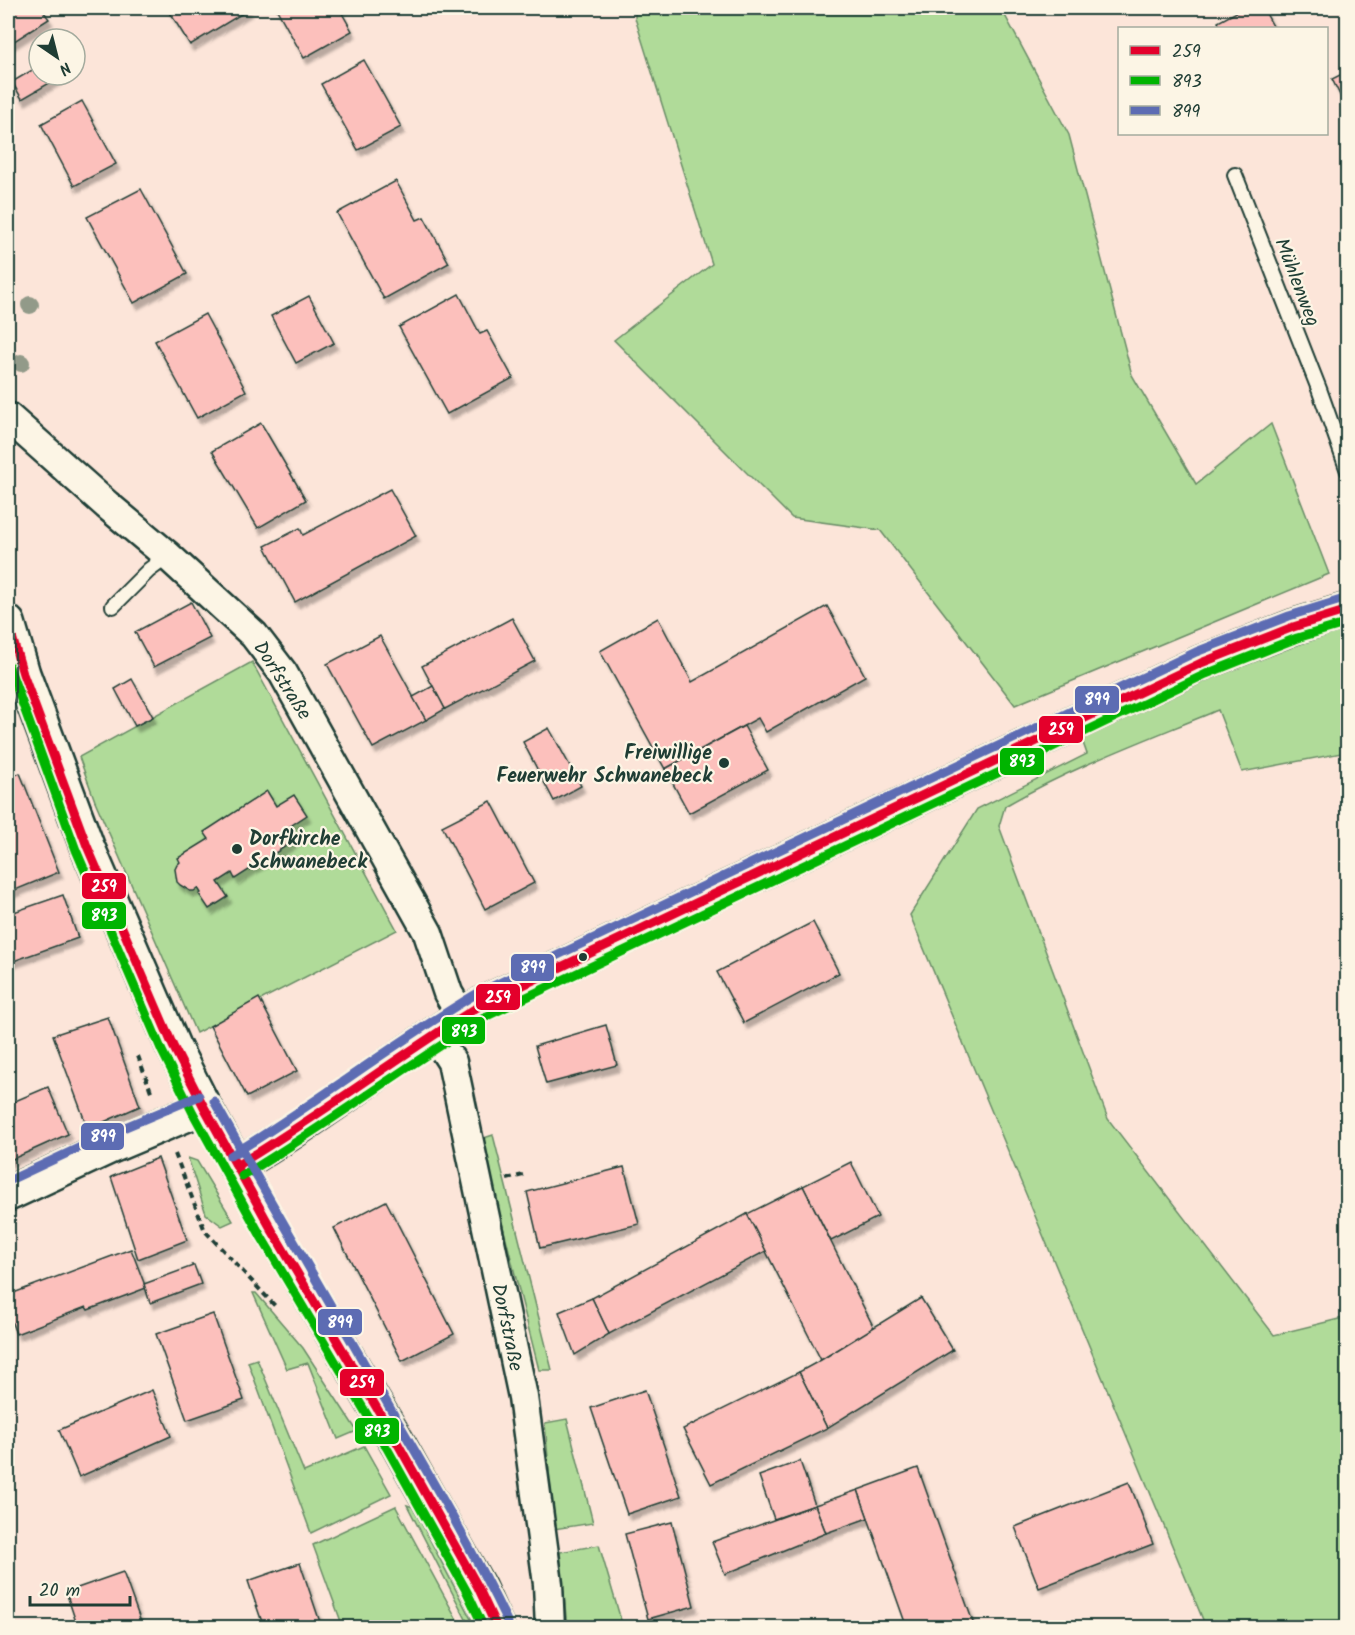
<svg xmlns="http://www.w3.org/2000/svg" width="1355" height="1635" viewBox="0 0 1355 1635" font-family="Kalam,sans-serif">
<defs>
<filter id="shadow"><feDropShadow dx="3.5" dy="6" stdDeviation="1.5" flood-color="#0004"/></filter>
</defs>
<rect width="100%" height="100%" fill="#fce5d9"/>
<filter id="ink" filterUnits="userSpaceOnUse"><feTurbulence type="fractalNoise" baseFrequency=".0167" numOctaves="2"/><feDisplacementMap in="SourceGraphic" scale="12" xChannelSelector="R" yChannelSelector="G"/><feConvolveMatrix kernelMatrix="1 2 1 2 8 2 1 2 1" color-interpolation-filters="sRGB"/></filter>
<g filter="url(#ink)">
<g fill="#b0db99" stroke="#688c66" stroke-width="1.5">
<polygon points="635,8 1001,8 1069,135 1132,375 1196,484 1271,424 1329,574 1015,705 880,530 792,518 614,340 712,264 635,18"/>
<path d="M1347,626V752L1242,772L1218,710C1146,740 1072,767 1005,806L999,826L1108,1119L1274,1335L1347,1317V1627H1206L910,915L977,809L1087,754L1082,740L1088,733L1222,672Z"/>
<polygon points="252,662 397,930 196,1033 95,801 79,757"/>
<polygon points="493,1135 552,1370 539,1370 481,1139"/>
<polygon points="188,1158 197,1161 233,1221 222,1226 206,1214"/>
<polygon points="253,1293 256,1293 303,1348 357,1431 338,1439 308,1363 287,1369"/>
<polygon points="257,1359 304,1472 364,1446 391,1494 311,1533 248,1362"/>
<polygon points="567,1419 593,1523 554,1529 545,1423"/>
<polygon points="407,1505 413,1507 475,1627 470,1627"/>
<polygon points="396,1506 396,1507 461,1627 343,1627 313,1545"/>
<polygon points="599,1545 623,1627 567,1627 560,1552"/>
</g>
<g fill="#fcc0bc" stroke="#1f3d34" stroke-width="1.5" filter="url(#shadow)">
<polygon points="8,8 41,8 49,19 8,45"/>
<polygon points="167,8 247,8 248,10 190,45"/>
<polygon points="276,8 339,8 352,31 304,58"/>
<polygon points="1244,8 1263,8 1274,28 1221,28 1218,22"/>
<polygon points="364,60 401,127 358,150 321,84"/>
<polygon points="39,66 39,75 59,75 60,77 22,99 12,82"/>
<polygon points="1348,71 1348,97 1342,99 1332,79"/>
<polygon points="82,101 116,164 74,186 41,124"/>
<polygon points="396,181 417,220 424,217 449,263 384,299 337,213"/>
<polygon points="141,189 187,274 134,303 87,217"/>
<polygon points="459,294 480,334 487,331 513,378 447,414 399,327"/>
<polygon points="309,296 334,343 296,363 271,316"/>
<polygon points="205,314 246,391 197,418 155,341"/>
<polygon points="261,423 306,500 258,528 212,451"/>
<polygon points="390,489 416,536 295,602 265,546 300,528 303,535"/>
<polygon points="191,602 210,638 154,667 135,632"/>
<polygon points="827,606 865,676 766,732 758,718 665,769 600,651 658,618 692,682"/>
<polygon points="512,618 535,661 445,709 422,666"/>
<polygon points="380,636 426,720 373,748 327,664"/>
<polygon points="132,679 153,717 135,726 115,689"/>
<polygon points="433,686 445,709 426,720 413,697"/>
<polygon points="744,726 768,770 689,813 665,769"/>
<polygon points="549,728 581,786 554,801 523,742"/>
<polygon points="20,773 59,872 8,893 8,778"/>
<polygon points="267,791 276,806 294,795 307,815 289,827 297,839 235,879 232,873 218,882 228,897 209,909 199,894 201,893 198,888 194,891 190,891 180,885 177,882 175,869 177,865 180,862 178,858 209,839 204,832"/>
<polygon points="491,801 534,883 485,909 442,826"/>
<polygon points="63,895 78,938 8,963 8,914"/>
<polygon points="813,922 839,973 744,1023 717,972"/>
<polygon points="259,998 297,1071 247,1097 210,1026"/>
<polygon points="108,1017 140,1106 88,1129 53,1035"/>
<polygon points="606,1025 617,1065 546,1084 535,1046"/>
<polygon points="48,1087 68,1134 8,1161 8,1104"/>
<polygon points="158,1158 187,1240 138,1259 111,1177"/>
<polygon points="851,1162 878,1217 831,1241 803,1186"/>
<polygon points="624,1167 639,1224 540,1248 527,1192"/>
<polygon points="803,1186 874,1328 821,1360 747,1214"/>
<polygon points="386,1201 454,1334 402,1361 334,1228"/>
<polygon points="747,1214 766,1251 609,1334 592,1298"/>
<polygon points="131,1249 146,1288 88,1310 86,1307 16,1334 8,1312 8,1295"/>
<polygon points="192,1265 194,1265 201,1284 150,1303 144,1284 193,1266"/>
<polygon points="592,1298 609,1334 575,1355 559,1312"/>
<polygon points="921,1298 953,1350 827,1428 799,1372 821,1360"/>
<polygon points="213,1314 244,1400 187,1420 156,1334"/>
<polygon points="799,1372 827,1428 711,1484 683,1429"/>
<polygon points="152,1390 171,1436 79,1477 59,1430"/>
<polygon points="645,1390 681,1496 627,1514 591,1408"/>
<polygon points="800,1461 815,1505 774,1519 759,1476"/>
<polygon points="918,1468 975,1628 907,1628 858,1490"/>
<polygon points="1129,1482 1153,1544 1039,1588 1015,1527"/>
<polygon points="858,1490 868,1518 826,1533 815,1505"/>
<polygon points="815,1505 826,1533 725,1574 712,1542"/>
<polygon points="672,1522 694,1606 648,1619 625,1534"/>
<polygon points="300,1563 322,1628 264,1628 248,1581"/>
<polygon points="123,1572 143,1628 78,1628 66,1592"/>
</g>
<g fill="none" stroke-linecap="round" stroke-linejoin="round">
<defs>
<g id="service">
<polyline points="1235,175 1319,389 1348,471"/>
<polyline points="113,606 149,570 168,556"/>
</g>
<g id="minor">
<polyline points="8,417 107,505 168,556 254,635 283,673 428,933 448,993 462,1017"/>
<polyline points="434,1034 452,1062 523,1397 548,1584 550,1628"/>
</g>
<g id="secondary">
<polyline points="8,623 23,674 87,846 173,1046 204,1107 273,1232 398,1444 478,1587 497,1628"/>
<path d="M236,1166C321,1117 397,1055 481,1005L1201,663L1293,627L1348,610"/>
<polyline points="8,1194 109,1147 204,1107"/>
</g>
</defs>
<use href="#service" stroke="#1f3d34" stroke-width="18"/>
<use href="#minor" stroke="#1f3d34" stroke-width="33"/>
<use href="#secondary" stroke="#1f3d34" stroke-width="38"/>
<g stroke="#1f3d34" stroke-width="4" stroke-dasharray="6 4.5" stroke-linecap="butt">
<polyline points="138,1056 152,1094"/>
<polyline points="175,1154 205,1231 277,1308"/>
<polyline points="507,1179 527,1174"/>
</g>
<use href="#service" stroke="#fcf5e5" stroke-width="14"/>
<use href="#minor" stroke="#fcf5e5" stroke-width="28"/>
<use href="#secondary" stroke="#fcf5e5" stroke-width="33"/>
<defs>
<g id="bus-1">
<polyline points="8,623 23,674 87,846 173,1046 204,1107 273,1232 398,1444 478,1587 497,1628"/>
<path d="M236,1166C320,1116 398,1056 481,1005L1201,663L1293,627L1348,610"/>
</g>
<g id="bus-2">
<polyline points="8,664 76,850 162,1051 193,1113 262,1238 388,1450 467,1592 484,1628"/>
<path d="M242,1176C326,1126 404,1067 487,1016L1206,674L1297,638L1348,623"/>
</g>
<g id="bus-3">
<path d="M214,1101C266,1194 319,1285 372,1377C419,1458 467,1538 508,1623"/>
<path d="M230,1156C314,1105 392,1044 476,994L1196,652L1289,616L1344,599"/>
<polyline points="8,1181 104,1136 199,1096"/>
</g>
</defs>
<use href="#bus-1" stroke="#fcf5e5" stroke-width="14"/>
<use href="#bus-2" stroke="#fcf5e5" stroke-width="14"/>
<use href="#bus-3" stroke="#fcf5e5" stroke-width="14"/>
<use href="#bus-1" stroke="#e4002b" stroke-width="9"/>
<use href="#bus-2" stroke="#00b400" stroke-width="9"/>
<use href="#bus-3" stroke="#5d6cb3" stroke-width="9"/>
</g>
<g fill="#929a89">
<circle cx="30" cy="305" r="9"/>
<circle cx="21" cy="363" r="9"/>
</g>
</g>
<g fill="#1f3d34" stroke="#fcf5e5" stroke-width="2">
<circle cx="724" cy="763" r="6"/>
<circle cx="237" cy="849" r="6"/>
<circle cx="583" cy="957" r="5"/>
</g>
<g text-anchor="middle" stroke-width="4.5" stroke-linejoin="round" paint-order="stroke">
<g font-size="20" fill="#1f3d34" stroke="#fcf5e5">
<text transform="translate(1298 282) rotate(69)" y="7">Mühlenweg</text>
<text transform="translate(283 680) rotate(57)" y="7">Dorfstraße</text>
<text transform="translate(508 1327) rotate(78)" y="7">Dorfstraße</text>
</g>
<g font-size="20" font-weight="bold" fill="#1f3d34" stroke="#fcf5e5" text-anchor="end">
<text x="712" y="759">Freiwillige<tspan x="712" dy="23">Feuerwehr Schwanebeck</tspan></text>
<text x="249" y="845" text-anchor="start">Dorfkirche<tspan x="249" dy="23">Schwanebeck</tspan></text>
</g>
</g>
<g stroke="#fcf5e5" stroke-width="2">
<rect x="1074" y="685" width="46" height="29" rx="6" fill="#5d6cb3"/>
<rect x="1038" y="715" width="46" height="29" rx="6" fill="#e4002b"/>
<rect x="999" y="747" width="46" height="29" rx="6" fill="#00b400"/>
<rect x="81" y="872" width="46" height="28" rx="6" fill="#e4002b"/>
<rect x="81" y="901" width="46" height="29" rx="6" fill="#00b400"/>
<rect x="510" y="953" width="45" height="29" rx="6" fill="#5d6cb3"/>
<rect x="475" y="983" width="46" height="28" rx="6" fill="#e4002b"/>
<rect x="441" y="1016" width="45" height="29" rx="6" fill="#00b400"/>
<rect x="80" y="1122" width="45" height="29" rx="6" fill="#5d6cb3"/>
<rect x="317" y="1308" width="46" height="28" rx="6" fill="#5d6cb3"/>
<rect x="339" y="1368" width="46" height="29" rx="6" fill="#e4002b"/>
<rect x="354" y="1417" width="46" height="28" rx="6" fill="#00b400"/>
</g>
<g font-size="16" text-anchor="middle" font-weight="bold" fill="#fff">
<text x="1097" y="705">899</text>
<text x="1061" y="735">259</text>
<text x="1022" y="767">893</text>
<text x="104" y="892">259</text>
<text x="104" y="921">893</text>
<text x="533" y="973">899</text>
<text x="498" y="1003">259</text>
<text x="464" y="1037">893</text>
<text x="103" y="1142">899</text>
<text x="340" y="1328">899</text>
<text x="362" y="1388">259</text>
<text x="377" y="1437">893</text>
</g>
<rect width="1355" height="1635" fill="none" stroke="#fcf5e5" stroke-width="30"/>
<rect x="15" y="15" width="1325" height="1605" fill="none" stroke="#1f3d34" stroke-width="2" filter="url(#ink)"/>
<rect x="1118" y="27" width="210" height="108" fill="#fcf5e5" stroke="#a4ab9e" stroke-width="1.5"/>
<rect x="1130" y="46" width="30" height="9" fill="#e4002b" stroke="#a4ab9e" stroke-width="1.5"/>
<text x="1172" y="57" font-size="18" fill="#1f3d34">259</text>
<rect x="1130" y="76" width="30" height="9" fill="#00b400" stroke="#a4ab9e" stroke-width="1.5"/>
<text x="1172" y="87" font-size="18" fill="#1f3d34">893</text>
<rect x="1130" y="106" width="30" height="9" fill="#5d6cb3" stroke="#a4ab9e" stroke-width="1.5"/>
<text x="1172" y="117" font-size="18" fill="#1f3d34">899</text>
<g transform="translate(57 57) rotate(145)"><circle r="28" fill="#fcf5e5" stroke="#a4ab9e" stroke-width="1.5"/>
<path d="M0-4.5L10 22L0 15L-10 22Z" fill="#1f3d34"/>
<text y="-9" font-size="16" font-weight="bold" text-anchor="middle" fill="#1f3d34">N</text>
</g>
<path d="M30 1596v9h100v-9" fill="none" stroke="#1f3d34" stroke-width="3"/>
<text x="39" y="1596" font-size="18" fill="#1f3d34" stroke="#fcf5e5" stroke-width="4.5" paint-order="stroke">20 m</text>
</svg>
